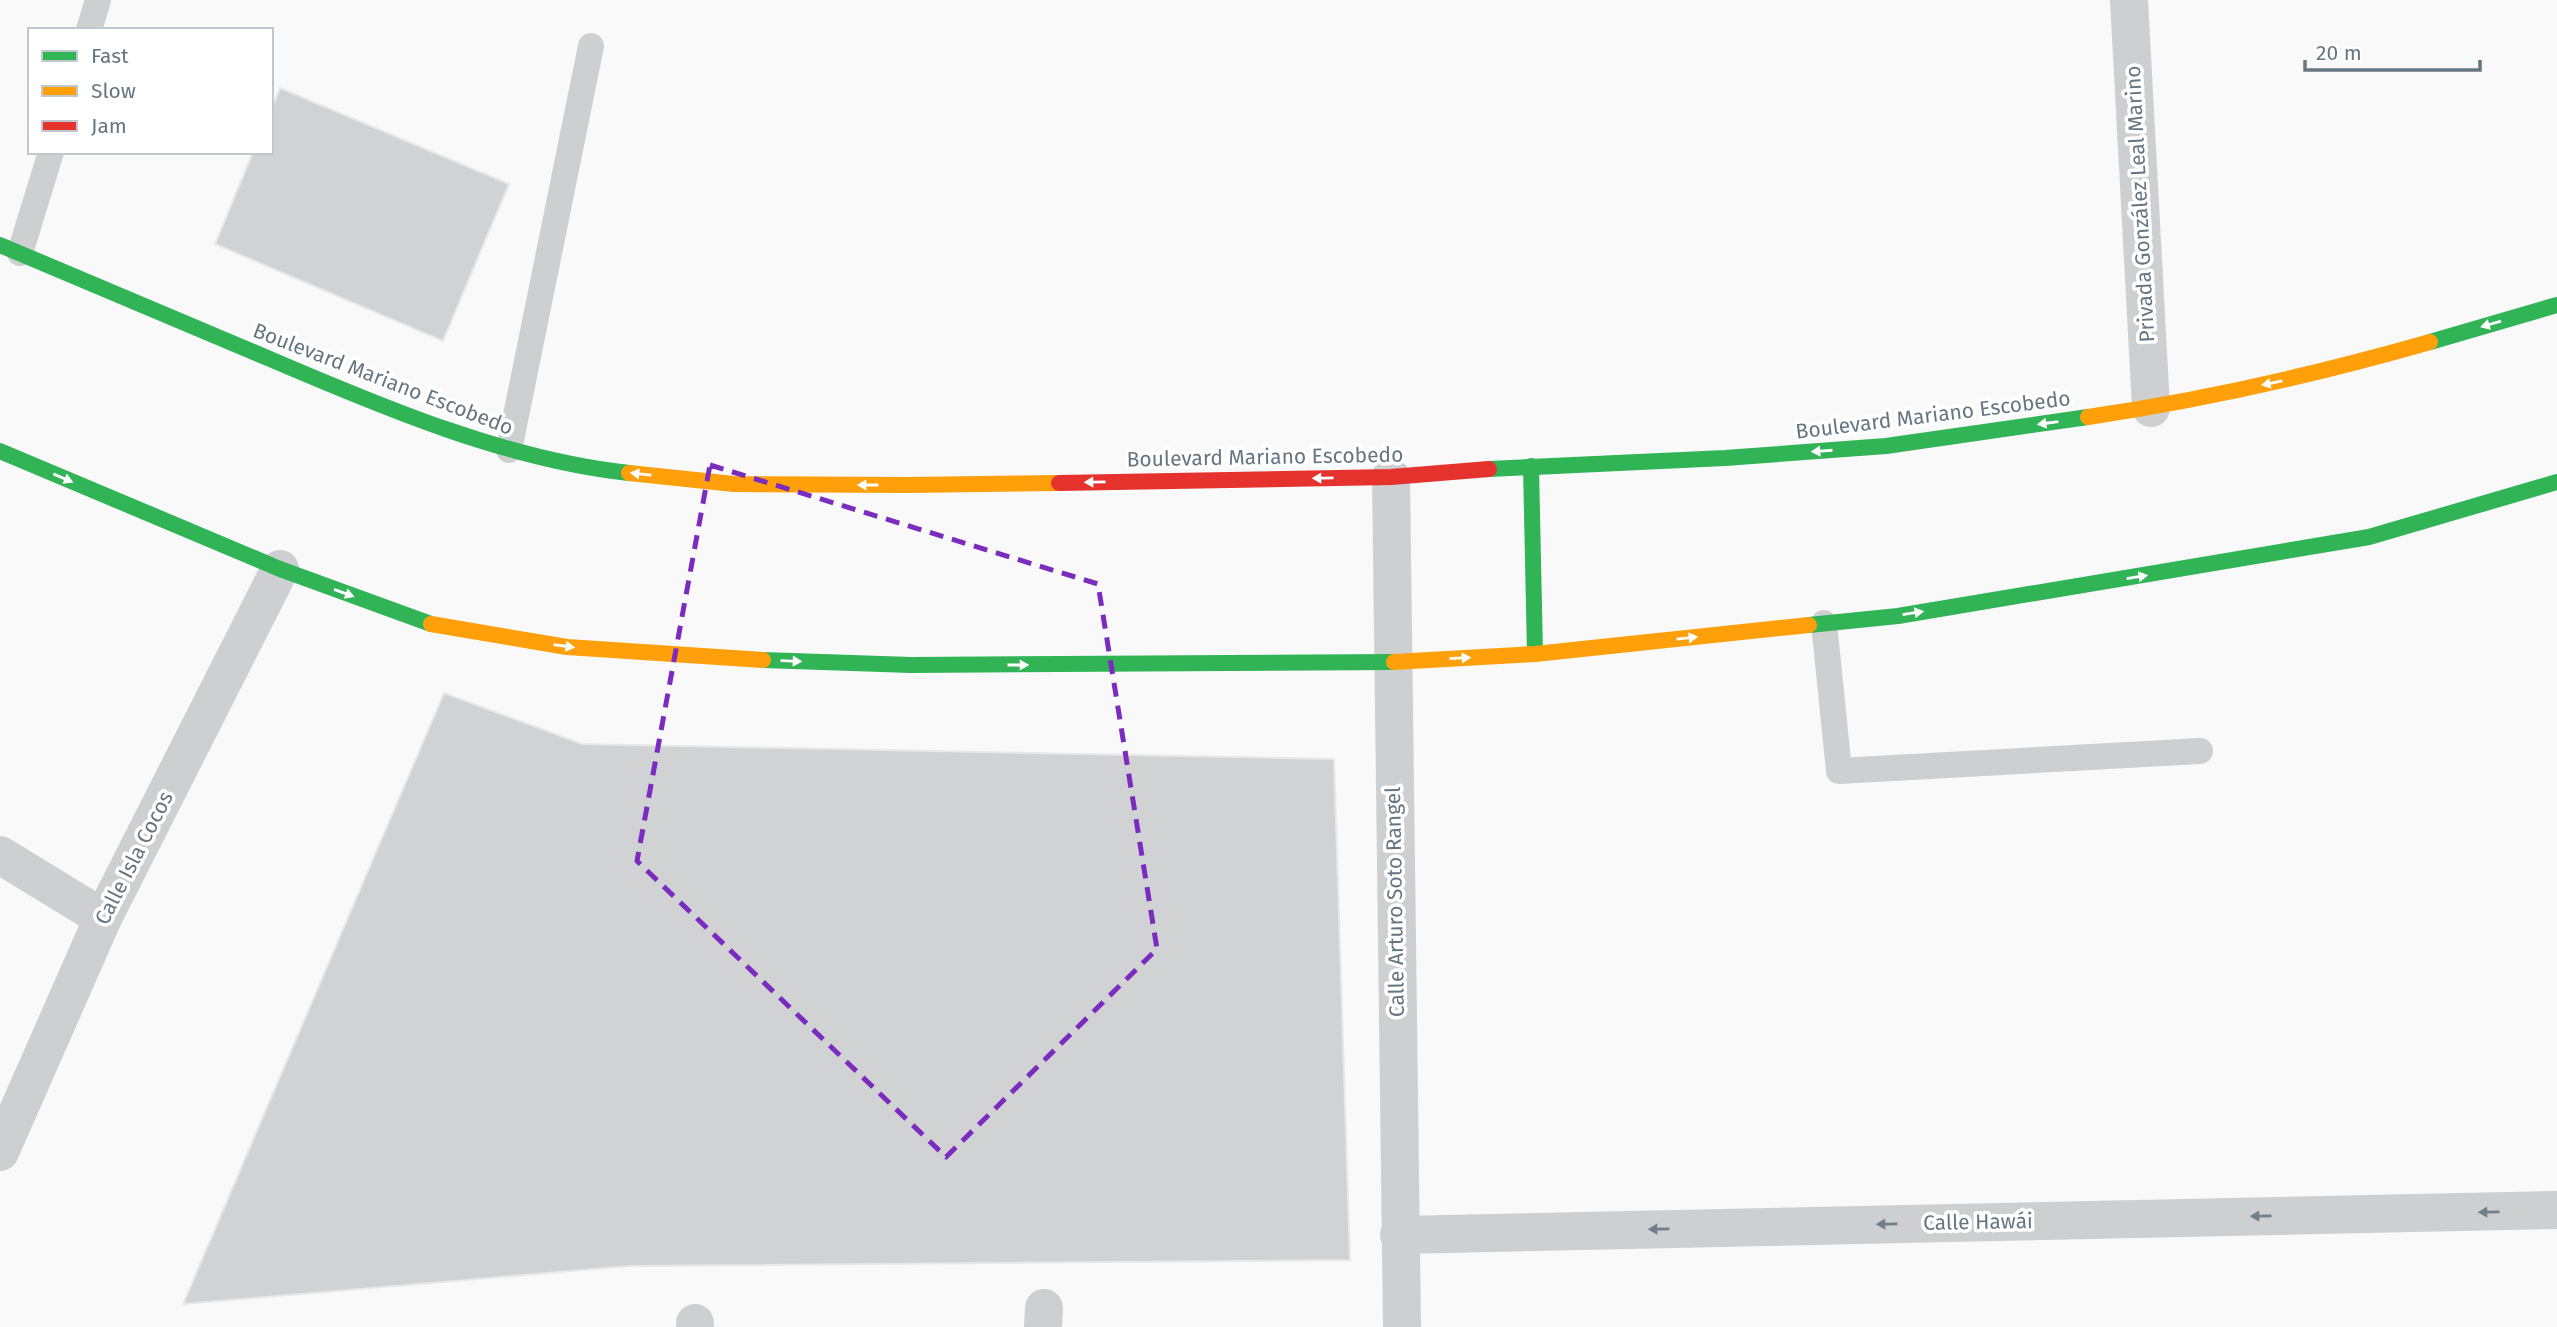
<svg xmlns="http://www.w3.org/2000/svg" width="2557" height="1327" viewBox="0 0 2557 1327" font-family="'Fira Sans',sans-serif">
<rect width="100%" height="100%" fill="#f9f9f9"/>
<g fill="#d0d2d3" stroke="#e8e8e8" stroke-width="2">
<polygon points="280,88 509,184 443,341 215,244 253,152 271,152 271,110"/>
<polygon points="444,693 582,744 1334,759 1350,1260 630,1266 183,1304"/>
</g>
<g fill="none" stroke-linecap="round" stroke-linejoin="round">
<g stroke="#cecfd0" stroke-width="26">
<polyline points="89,30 98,0"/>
<polyline points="20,253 51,152"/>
<polyline points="509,450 591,46"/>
<polyline points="1824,623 1839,771 2200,751"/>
</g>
<g stroke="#cecfd0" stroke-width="38">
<polyline points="2129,0 2151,408"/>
<polyline points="1391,477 1402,1327"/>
<polyline points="0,855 103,918"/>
<polyline points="0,1152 103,918 280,569"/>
<polyline points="1399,1235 2557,1210"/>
<polyline points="695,1327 695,1323"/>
<polyline points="1043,1327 1044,1308"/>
</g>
<g stroke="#30b455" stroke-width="16">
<path d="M0,245C90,283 180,321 270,359C382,407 507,460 629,473"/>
<polyline points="2430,342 2557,305"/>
<polyline points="0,451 280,569 431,624"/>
<polyline points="1531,466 1535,654"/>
<polyline points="1489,469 1725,458 1886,446 2088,417"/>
<polyline points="1809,625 1898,616 2369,537 2557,482"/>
<polyline points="763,660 911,665 1394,662"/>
</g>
<g stroke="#ff9f0a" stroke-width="16">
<path d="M2088,417C2204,400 2318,374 2430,342"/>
<polyline points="629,473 734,484 908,485 1059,483"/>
<polyline points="431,624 567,647 763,660"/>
<polyline points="1394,662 1535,654 1809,625"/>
</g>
<polyline stroke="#e5322d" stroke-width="16" points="1059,483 1391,477 1489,469"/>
</g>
<defs><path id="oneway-solid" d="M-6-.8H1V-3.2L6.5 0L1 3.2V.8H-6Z" transform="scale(1.75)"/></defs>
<g fill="#fff">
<use href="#oneway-solid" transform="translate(2491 324) rotate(164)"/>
<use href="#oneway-solid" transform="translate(2272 383) rotate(168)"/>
<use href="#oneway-solid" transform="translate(2048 423) rotate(172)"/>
<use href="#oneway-solid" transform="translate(1822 451) rotate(176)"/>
<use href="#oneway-solid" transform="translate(641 474) rotate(-174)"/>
<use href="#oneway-solid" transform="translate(63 478) rotate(23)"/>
<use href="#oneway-solid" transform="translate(1323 478) rotate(179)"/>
<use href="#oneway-solid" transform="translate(1095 482) rotate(179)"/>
<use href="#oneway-solid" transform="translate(868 485) rotate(-180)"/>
<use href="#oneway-solid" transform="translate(2137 577) rotate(-9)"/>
<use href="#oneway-solid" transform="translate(344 593) rotate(20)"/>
<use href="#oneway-solid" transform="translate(1913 613) rotate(-9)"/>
<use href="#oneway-solid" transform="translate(1687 638) rotate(-6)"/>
<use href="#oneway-solid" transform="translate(564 646) rotate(8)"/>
<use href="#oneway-solid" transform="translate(1460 658) rotate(-3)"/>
<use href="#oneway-solid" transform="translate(791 661) rotate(2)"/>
<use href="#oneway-solid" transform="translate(1018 665)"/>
</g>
<g fill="#707f8b">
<use href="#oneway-solid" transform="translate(2489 1212) rotate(179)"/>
<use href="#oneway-solid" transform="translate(2261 1216) rotate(179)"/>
<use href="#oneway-solid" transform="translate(1887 1224) rotate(179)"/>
<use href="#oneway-solid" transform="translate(1659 1229) rotate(179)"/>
</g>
<path fill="none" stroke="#7b2cbf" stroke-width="5" stroke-dasharray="14 9" stroke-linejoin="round" d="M710,465L1098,584L1157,949L946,1157L637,861Z"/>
<g text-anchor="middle" stroke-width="7" stroke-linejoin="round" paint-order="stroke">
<g font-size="21" fill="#657683" stroke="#fff">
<text transform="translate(2140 204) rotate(-93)" y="7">Privada González Leal Marino</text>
<text transform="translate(383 379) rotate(21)" y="7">Boulevard Mariano Escobedo</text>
<text transform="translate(1933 415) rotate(-7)" y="7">Boulevard Mariano Escobedo</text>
<text transform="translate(1265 457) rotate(-1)" y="7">Boulevard Mariano Escobedo</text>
<text transform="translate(134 858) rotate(-63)" y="7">Calle Isla Cocos</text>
<text transform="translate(1395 902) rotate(-91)" y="7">Calle Arturo Soto Rangel</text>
<text transform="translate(1978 1222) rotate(-1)" y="7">Calle Hawái</text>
</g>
</g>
<rect x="28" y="28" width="245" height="126" fill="#ffffff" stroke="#c1c8cd" stroke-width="2"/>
<rect x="42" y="51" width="35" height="10" fill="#30b455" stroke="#c1c8cd" stroke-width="2"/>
<text x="91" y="63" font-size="21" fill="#657683">Fast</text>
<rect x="42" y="86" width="35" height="10" fill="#ff9f0a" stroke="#c1c8cd" stroke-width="2"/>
<text x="91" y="98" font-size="21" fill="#657683">Slow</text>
<rect x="42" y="121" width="35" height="10" fill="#e5322d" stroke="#c1c8cd" stroke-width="2"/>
<text x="91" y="133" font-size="21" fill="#657683">Jam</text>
<path d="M2305 60v10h175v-10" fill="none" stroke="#657683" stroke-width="3.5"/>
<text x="2316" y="60" font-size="21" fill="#657683" stroke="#ffffff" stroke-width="5" paint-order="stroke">20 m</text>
</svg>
